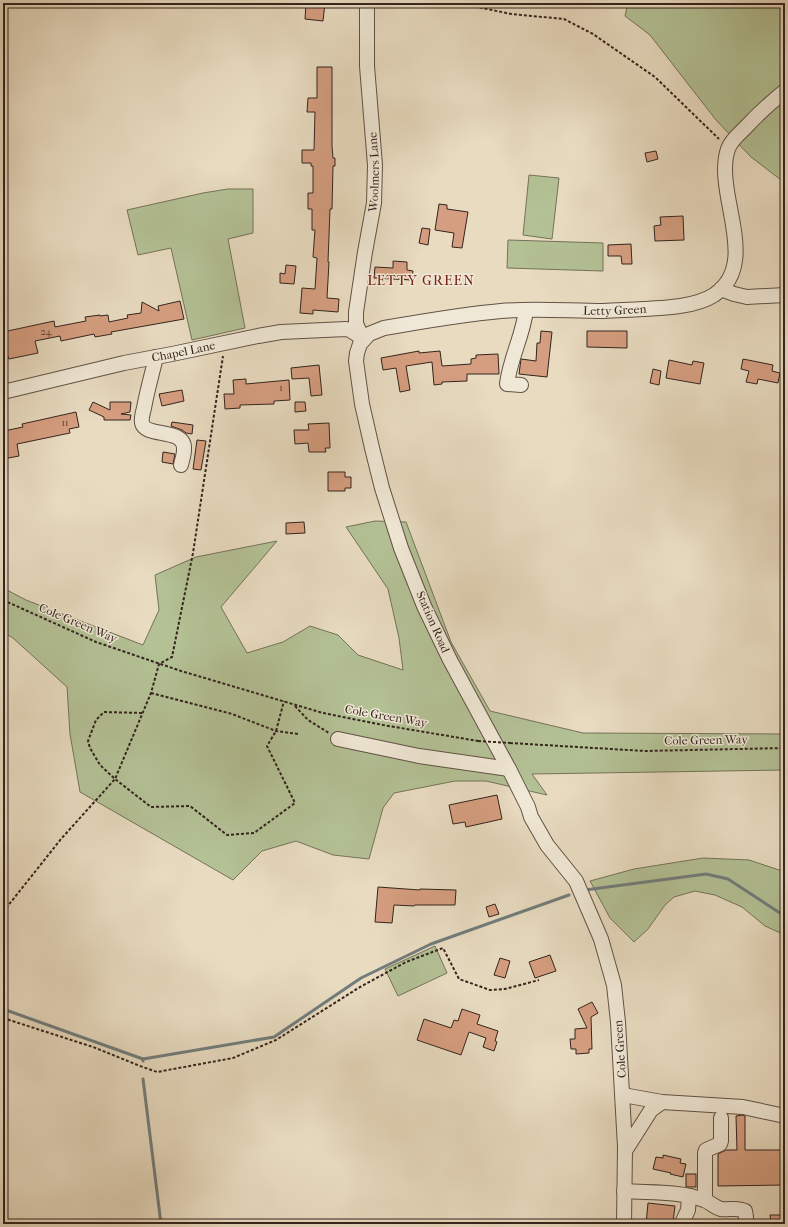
<svg xmlns="http://www.w3.org/2000/svg" width="788" height="1227" viewBox="0 0 788 1227" font-family="'IM FELL French Canon',serif">
<rect width="100%" height="100%" fill="#e8dbc0"/>
<filter id="stains"><feTurbulence type="fractalNoise" baseFrequency=".005" numOctaves="4"/><feColorMatrix values="0 0 0 0 .2 0 0 0 0 .09 0 0 0 0 .02 0 0 0 .5 -.17"/></filter>
<radialGradient id="worn" r=".72"><stop offset=".6" stop-color="#630" stop-opacity="0"/><stop offset="1" stop-color="#630" stop-opacity=".3"/></radialGradient>
<g fill="#b3c195" stroke="#74725a">
<polygon points="628,3 785,3 785,183 751,157 716,120 650,35 625,16"/>
<polygon points="529,175 559,178 552,239 523,235"/>
<polygon points="228,189 253,189 253,233 228,239 245,328 192,340 171,248 138,255 127,210 203,193"/>
<polygon points="508,240 603,243 603,271 507,268"/>
<polygon points="375,521 406,522 451,642 490,711 583,733 785,734 785,770 532,774 547,795 486,781 455,781 394,793 383,808 369,859 333,855 296,841 262,851 233,880 80,792 70,734 67,687 13,638 3,632 3,588 26,600 143,645 159,610 155,575 196,557 277,541 221,607 247,653 283,642 310,626 338,635 358,655 403,670 399,638 388,589 346,527"/>
<polygon points="703,858 749,860 785,872 785,935 765,926 742,907 715,895 695,891 674,897 665,905 648,929 634,942 610,918 590,881 634,869"/>
<polygon points="435,946 447,973 398,996 385,969"/>
</g>
<g fill="none" stroke-linecap="round" stroke-linejoin="round">
<g stroke="#717d7c" stroke-width="3">
<polyline points="585,890 706,874 728,879 780,913 785,915"/>
<polyline points="3,1009 143,1059 143,1061"/>
<polyline points="143,1059 274,1037 361,978 431,944 569,895"/>
<polyline points="143,1079 161,1224"/>
</g>
</g>
<g fill="#d59e80" stroke="#34241e">
<polygon points="306,3 325,3 323,21 305,19"/>
<polygon points="317,67 332,67 332,146 333,158 335,158 335,166 333,166 332,209 330,209 328,262 329,262 327,298 339,299 338,312 313,310 313,314 300,313 302,288 315,289 317,258 313,257 315,230 312,230 312,209 308,209 308,193 313,193 313,166 311,166 311,163 302,163 302,150 314,150 315,112 307,112 308,98 317,98"/>
<polygon points="656,151 658,159 647,162 645,153"/>
<polygon points="439,204 447,205 447,209 468,212 462,248 452,247 454,233 435,230"/>
<polygon points="683,216 684,240 655,241 654,226 661,225 660,217"/>
<polygon points="422,228 430,229 428,245 419,243"/>
<polygon points="631,244 632,264 622,264 621,256 608,256 608,245"/>
<polygon points="393,261 407,262 407,270 413,271 412,280 374,278 375,267 393,268"/>
<polygon points="286,265 296,266 294,284 280,283 280,273 285,274"/>
<polygon points="180,301 184,319 111,332 112,334 95,337 94,334 61,341 60,336 35,341 38,353 9,359 8,356 3,357 3,332 54,321 55,327 86,321 85,317 100,315 100,316 108,315 109,322 128,318 127,315 141,313 142,302 159,311 158,306"/>
<polygon points="541,331 552,332 547,377 519,374 521,359 536,361 537,343 540,343"/>
<polygon points="587,331 627,331 627,348 587,347"/>
<polygon points="419,351 419,353 440,351 442,366 471,364 471,359 476,358 476,355 498,354 499,374 467,374 467,381 442,382 442,384 434,385 432,362 406,366 410,390 400,392 396,368 383,370 381,358"/>
<polygon points="743,359 773,365 772,371 780,373 778,383 758,379 757,384 746,382 749,371 741,369"/>
<polygon points="669,360 692,365 693,361 704,363 700,384 666,378"/>
<polygon points="319,365 322,395 311,396 309,378 292,379 291,368"/>
<polygon points="653,369 661,371 659,385 650,383"/>
<polygon points="246,379 246,384 289,380 290,400 274,401 274,404 240,405 240,408 225,409 224,394 234,394 233,380"/>
<polygon points="182,390 184,401 162,406 159,394"/>
<polygon points="93,402 110,410 110,402 131,402 130,412 121,414 131,415 130,420 104,420 104,417 89,410"/>
<polygon points="295,402 305,402 306,411 295,412"/>
<polygon points="76,412 79,427 69,429 70,433 17,444 19,456 3,459 3,435 5,435 4,431 23,427 22,424"/>
<polygon points="172,422 193,425 192,434 186,433 182,430 171,426"/>
<polygon points="329,423 330,448 325,448 326,452 309,452 308,443 295,444 294,430 309,430 308,424"/>
<polygon points="197,440 206,441 201,470 193,469"/>
<polygon points="163,452 175,454 173,464 162,462"/>
<polygon points="328,472 345,472 345,477 351,477 351,488 345,488 345,491 328,491"/>
<polygon points="304,522 305,533 286,534 286,523"/>
<polygon points="497,795 502,819 466,827 465,822 453,824 449,805"/>
<polygon points="378,887 420,890 420,889 456,890 455,905 415,905 414,906 394,905 392,923 375,922"/>
<polygon points="495,904 499,914 489,917 486,907"/>
<polygon points="550,955 556,971 535,978 529,962"/>
<polygon points="500,958 510,961 505,978 494,975"/>
<polygon points="592,1002 598,1013 591,1017 592,1049 589,1049 589,1053 576,1054 576,1049 571,1049 570,1039 575,1039 575,1029 587,1028 578,1009"/>
<polygon points="462,1009 480,1015 477,1024 498,1031 495,1041 497,1042 494,1051 483,1047 486,1038 469,1032 461,1055 417,1040 424,1019 451,1028 454,1020 458,1021"/>
<polygon points="742,1115 745,1116 745,1150 782,1150 783,1175 785,1175 785,1185 718,1186 718,1154 726,1150 737,1150 736,1116"/>
<polygon points="663,1155 681,1159 680,1163 686,1164 683,1177 670,1174 671,1173 653,1169 656,1157 663,1158"/>
<rect x="686" y="1174" width="10" height="13"/>
<polygon points="648,1203 675,1206 673,1222 658,1220 658,1224 646,1224"/>
<polygon points="770,1215 785,1215 785,1224 771,1224"/>
</g>
<g fill="none" stroke-linecap="round" stroke-linejoin="round">
<defs>
<g id="minor">
<polyline points="721,289 734,294 747,297 785,295"/>
<path id="s1" d="M363,339L356,324V312L365,252L374,203L375,165L367,66V3"/>
<path d="M156,357C152,374 147,391 144,408C143,412 141,418 142,423C145,438 186,427 184,450C184,455 182,460 181,465"/>
<path d="M521,385L507,384C510,358 523,336 526,310"/>
<path id="s2" d="M3,392L124,363L172,354L258,336L281,332L346,329L350,330L364,339"/>
<polyline points="338,739 419,756 509,769"/>
<polyline points="623,1095 662,1102 743,1107 785,1116"/>
<polyline points="625,1151 651,1110 662,1102"/>
<path d="M624,1191C650,1193 679,1191 704,1200C710,1202 714,1207 721,1209C729,1210 737,1207 745,1211L746,1217L745,1224"/>
<polyline points="705,1200 705,1153 706,1150 720,1144 721,1141 721,1118"/>
<path id="s3" d="M624,1224L625,1147L618,1022L614,985L601,939L576,881L547,845L531,817L528,807L509,769L450,660L424,606L401,548L382,488L372,448L362,404L356,361L357,353L360,344L369,334L384,328L396,326C431,320 466,314 501,311C535,308 569,311 604,311C617,310 630,310 643,309C665,308 695,307 714,295C762,263 713,193 728,149C731,140 739,134 745,128C758,114 770,103 785,91"/>
<polyline points="683,1224 683,1221 688,1210 689,1197"/>
</g>
</defs>
<use href="#minor" stroke="#615246" stroke-width="16"/>
<g stroke="#34241e" stroke-width="2" stroke-dasharray="3 2" stroke-linecap="butt">
<polyline points="440,3 444,4 468,5 511,14 564,19 593,34 655,77 719,139"/>
<polyline points="3,600 96,642 181,671 323,713 383,725 478,741"/>
<polyline points="151,693 232,714 276,731 298,734"/>
<polyline points="295,706 308,720 329,733"/>
<polyline points="142,713 104,712 96,720 88,741 90,748 100,765 115,779 151,807 190,806 227,835 254,833 295,803 267,746 276,731 284,701"/>
<polyline points="510,743 645,751 785,748"/>
<polyline points="3,912 61,839 115,779 151,693 159,664 172,657 193,553 223,356"/>
<polyline points="3,1018 93,1047 140,1066 157,1072 233,1058 276,1040 360,987 406,962 443,948 459,979 490,990 505,989 539,980"/>
</g>
<use href="#minor" stroke="#f0e8d6" stroke-width="14"/>
<polyline stroke="#34241e" stroke-width="2" stroke-dasharray="3 2" stroke-linecap="butt" points="478,741 510,743"/>
</g>
<g text-anchor="middle" stroke-width="3" stroke-linejoin="round" paint-order="stroke">
<g font-size="10" fill="#5c4236">
<text x="46" y="335">24</text>
<text x="281" y="391">1</text>
<text x="65" y="426">11</text>
</g>
<g font-size="12" fill="#34241e" stroke="#f0e8d6">
<text dy="4" stroke="none"><textPath href="#s1" startOffset="170">Woolmers Lane</textPath></text>
<text dy="4" stroke="none"><textPath href="#s3" startOffset="1200">Letty Green</textPath></text>
<text dy="4" stroke="none"><textPath href="#s2" startOffset="185">Chapel Lane</textPath></text>
<text transform="translate(433 622) rotate(66)" y="4">Station Road</text>
<text transform="translate(78 623) rotate(23)" y="4">Cole Green Way</text>
<text transform="translate(386 716) rotate(10)" y="4">Cole Green Way</text>
<text transform="translate(706 740) rotate(-1)" y="4">Cole Green Way</text>
<text transform="translate(620 1049) rotate(-94)" y="4">Cole Green</text>
</g>
<g font-size="14" letter-spacing="1" fill="#7a1f14" stroke="#f0e8d6">
<text x="421" y="285">LETTY GREEN</text>
</g>
</g>
<rect width="788" height="1227" fill="none" stroke="#e8dbc0" stroke-width="16"/>
<rect x="4" y="4" width="780" height="1219" fill="none" stroke="#34241e" stroke-width="2"/>
<rect x="8" y="8" width="772" height="1211" fill="none" stroke="#34241e"/>
<rect width="100%" height="100%" filter="url(#stains)"/>
<rect width="100%" height="100%" fill="url(#worn)"/>
</svg>
